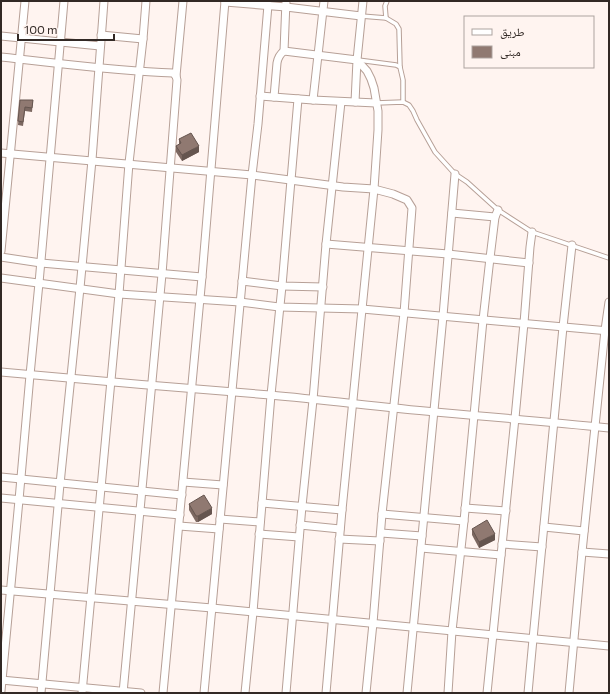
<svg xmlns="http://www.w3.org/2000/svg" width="610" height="694" viewBox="0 0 610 694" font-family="Commissioner,'Noto Naskh Arabic',sans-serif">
<rect width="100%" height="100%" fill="#fff4f0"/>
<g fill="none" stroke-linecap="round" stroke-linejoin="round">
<defs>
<g id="service">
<polyline points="387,1 385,6 386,18 396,24 399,29 400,67"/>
<polyline points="361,16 386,18"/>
<polyline points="358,60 396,65 400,67 403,80 403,102"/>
<polyline points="376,103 403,102 409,105 413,111 417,120 435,152 455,174 467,182 498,210 532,232 609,258"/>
</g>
<g id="minor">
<polyline points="225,2 286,7 361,16"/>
<polyline points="268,5 258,124 252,175 343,187 374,189 393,194 407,200 412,208 404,313 382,514 373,623 366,693"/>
<polyline points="101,35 143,39"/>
<polyline points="1,36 100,46"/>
<polyline points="284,51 286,1"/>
<path d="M1,57C58,63 115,71 173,73L176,76L177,80L162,274L123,693"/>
<polyline points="176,76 183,1"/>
<polyline points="260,96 313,100 376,103"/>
<path d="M274,97L277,63C278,57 280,54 284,51L357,60L355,102"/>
<polyline points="313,100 324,1"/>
<polyline points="1,153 252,175 204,693"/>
<polyline points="452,213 495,217"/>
<polyline points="326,244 448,254 529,263"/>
<polyline points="1,251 25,1"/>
<polyline points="1,257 41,263 202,277"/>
<polyline points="1,278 119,294 240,302 279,307 362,309 609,331"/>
<polyline points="242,281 282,286 323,287"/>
<path d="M1,372C91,380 180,388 270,395C325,400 380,407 435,412C493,417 551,422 609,428"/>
<polyline points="1,477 182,495"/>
<polyline points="183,482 223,485"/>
<polyline points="1,498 180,515"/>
<polyline points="262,503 342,510"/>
<polyline points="465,508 506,511"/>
<polyline points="382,514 464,521"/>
<polyline points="220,519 260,522"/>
<polyline points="300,525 340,529"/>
<polyline points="179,526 219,529"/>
<polyline points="544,527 584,531"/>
<polyline points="381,533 422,536"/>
<polyline points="259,534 299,537"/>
<polyline points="339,539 380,541"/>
<polyline points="502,544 542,547"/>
<polyline points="421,548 501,555"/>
<polyline points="582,552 609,554"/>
<polyline points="1,590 212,608 609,646"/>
<polyline points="1,680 141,693"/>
<polyline points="1,691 19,500 30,375 39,283 64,1"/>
<polyline points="41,693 60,484 80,288 92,160 104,1"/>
<polyline points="82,693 119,294 129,163 143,39 146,1"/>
<polyline points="163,693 202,277 225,1"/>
<polyline points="245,693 253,612 271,395 282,286 291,180 298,99"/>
<polyline points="286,693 302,506 313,400 326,244 341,102"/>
<polyline points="326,693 342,510 374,189 378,130 378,111 374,88 371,79 367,71 357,60 363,1"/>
<polyline points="407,693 443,316 455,174"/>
<polyline points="448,693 452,631 464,521 483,320 490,258 495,217 498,210"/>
<polyline points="487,693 515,418 524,323 530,247 532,232"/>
<polyline points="528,693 533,639 563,327 572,245"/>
<polyline points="569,693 582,552 605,330 609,302"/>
</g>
</defs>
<use href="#service" stroke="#b7a097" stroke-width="5.5"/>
<use href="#minor" stroke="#b7a097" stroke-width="9"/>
<use href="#service" stroke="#fff" stroke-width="3.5"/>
<use href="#minor" stroke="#fff" stroke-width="7"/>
</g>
<g fill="#7c6861">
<polygon points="20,100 33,100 32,112 25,111 23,126 18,125"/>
<polygon points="179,139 199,152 182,161 176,152 176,146 179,145"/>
<polygon points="189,504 212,514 198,522 196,522 189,510"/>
<polygon points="472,529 495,540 479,548 472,535"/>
</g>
<g fill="#65554f">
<polygon points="199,146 199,152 182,161 182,155"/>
<polygon points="212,508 212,514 198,522 198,516"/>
<polygon points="495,534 495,540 479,548 479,542"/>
</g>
<g fill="#907971" stroke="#65554f">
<polygon points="20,100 33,100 32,108 25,107 23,122 18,121"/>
<polygon points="191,133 199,146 182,155 176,146 181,143 179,139"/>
<polygon points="204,495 212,508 198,516 196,516 189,504"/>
<polygon points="487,520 495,534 479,542 472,529"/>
</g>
<rect width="610" height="694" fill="none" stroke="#322925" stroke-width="4"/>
<rect x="464" y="16" width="130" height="52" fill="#fff4f0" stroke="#ada39f"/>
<rect x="472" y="29" width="20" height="6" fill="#ffffff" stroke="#ada39f"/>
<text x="500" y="36" font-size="12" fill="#322925">طريق</text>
<rect x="472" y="46" width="20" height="12" fill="#907971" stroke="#ada39f"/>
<text x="500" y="56" font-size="12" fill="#322925">مبنى</text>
<path d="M18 34v6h96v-6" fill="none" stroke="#322925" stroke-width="2"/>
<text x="24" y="34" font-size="12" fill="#322925" stroke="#fff4f0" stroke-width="3" paint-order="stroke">100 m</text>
</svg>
